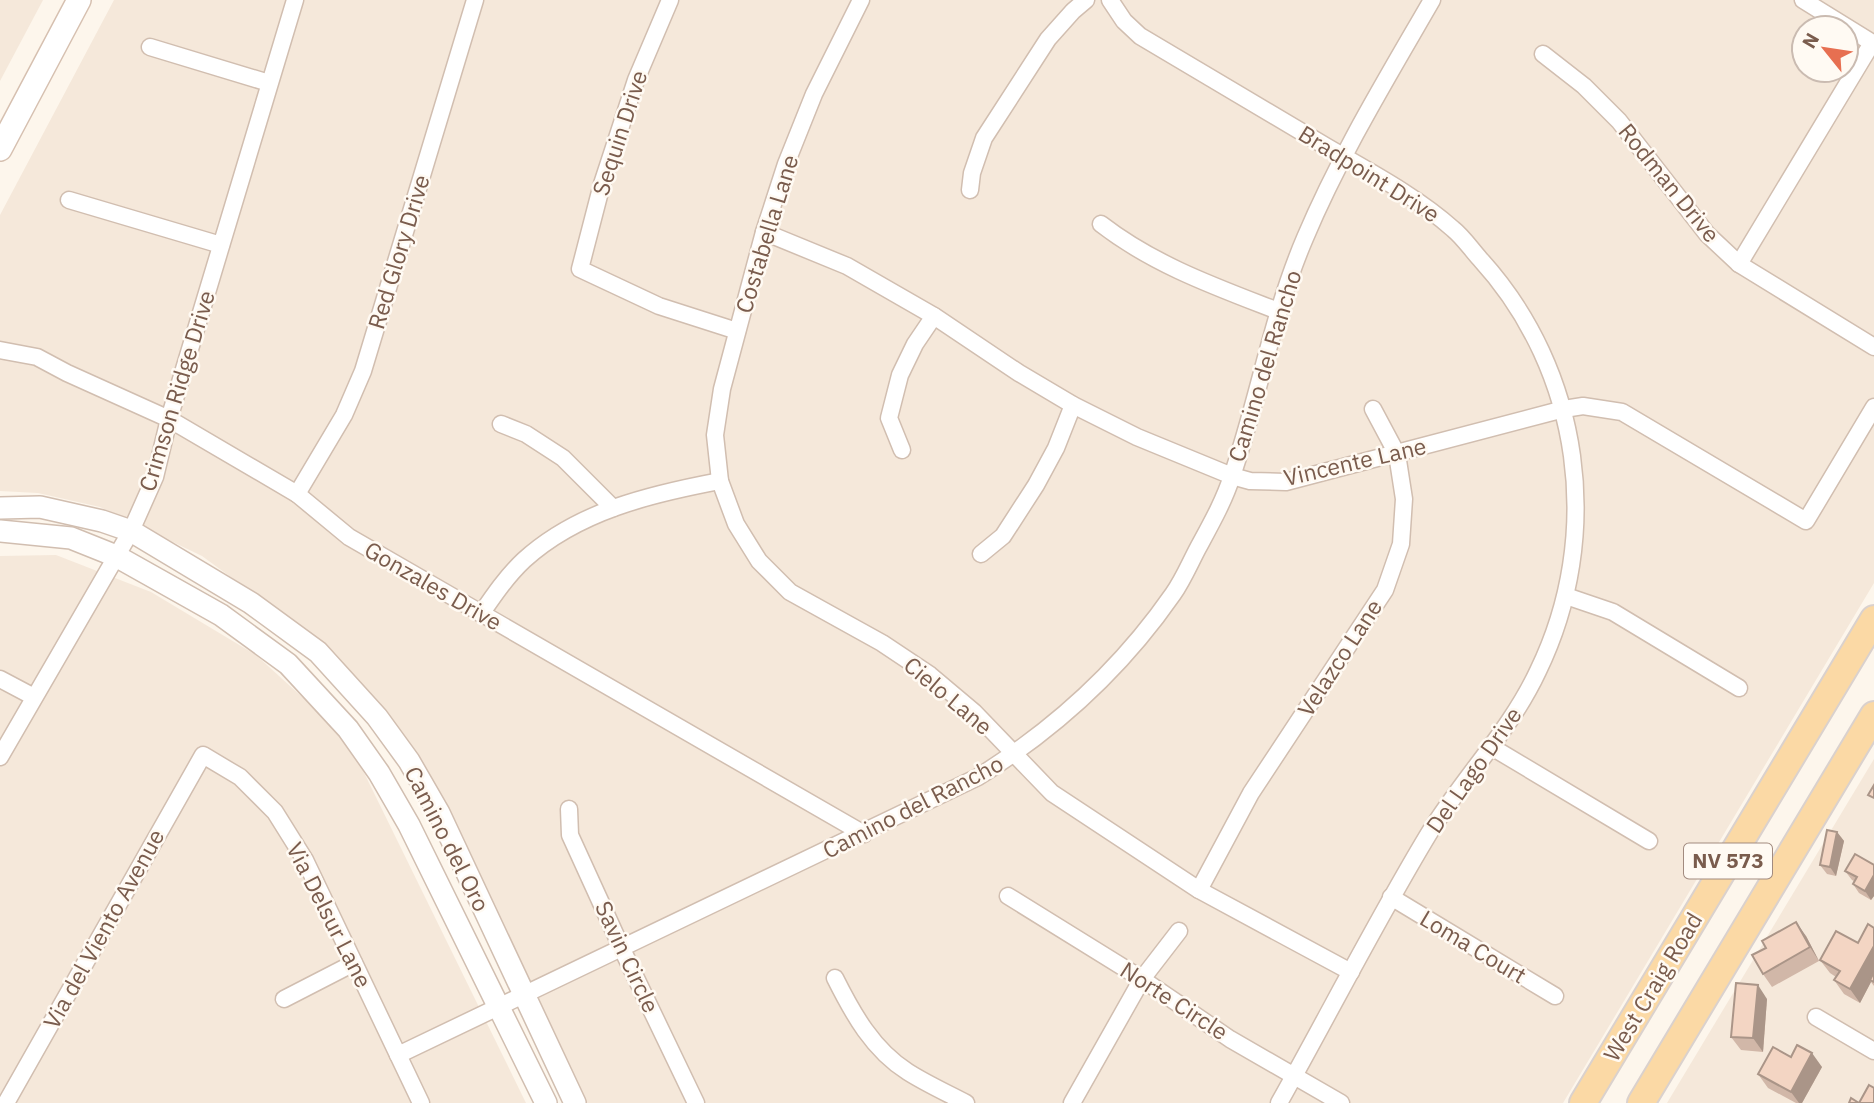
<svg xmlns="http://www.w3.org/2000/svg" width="1874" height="1103" viewBox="0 0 1874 1103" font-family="'IBM Plex Sans',sans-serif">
<rect width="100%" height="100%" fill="#fdf6ec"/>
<g fill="#f5e8da" fill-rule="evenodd">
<polygon points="0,0 43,0 0,81"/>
<path d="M114,0H1874V583L1563,1103H586L479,878L396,725L335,653L202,556L100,507L38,493L0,491V215ZM1804,28H1846V70H1804Z"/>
<polygon points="56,555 151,592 256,655 347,738 526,1103 0,1103 0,556"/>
<polygon points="1874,759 1874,1103 1667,1103"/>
</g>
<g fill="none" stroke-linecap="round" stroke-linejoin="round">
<defs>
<g id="minor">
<polyline points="670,0 636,80 602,184 580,269 659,306 737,331"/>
<polyline points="861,0 814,94 786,164 764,232 722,389 715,435 720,481 736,524 759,561 790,592 882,643 930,675 974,712 1052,793 1199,890 1351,972"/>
<path d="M1110,0L1124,21L1140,36C1202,73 1265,110 1327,147C1370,172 1416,196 1453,229C1463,237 1471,249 1480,259C1582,371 1604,535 1538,671C1510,731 1462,779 1428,835C1375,923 1329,1014 1279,1103"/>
<polyline points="1803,0 1874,44"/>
<polyline points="150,47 269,83"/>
<polyline points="1543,54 1584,86 1619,121 1707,234 1739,264 1874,347"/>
<polyline points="970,190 972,173 984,138 1048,39 1073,11 1086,0"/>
<polyline points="69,200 221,245"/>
<path d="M1101,224C1154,265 1216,287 1278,311"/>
<polyline points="764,232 847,266 934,316 1019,373 1073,405 1137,437 1232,476 1250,481 1286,482 1564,409 1583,406 1622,412 1806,521 1874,407"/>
<polyline points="1739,264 1872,43"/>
<polyline points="0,350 37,357 67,373 169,419 297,494 349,537 864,834"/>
<polyline points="501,424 526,434 563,458 613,508"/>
<polyline points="902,450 889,418 900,375 915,344 934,316"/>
<polyline points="297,494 344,415 363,371 475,0"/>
<polyline points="981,554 1003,536 1036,485 1056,448 1073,405"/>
<polyline points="1566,596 1613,612 1739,688"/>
<path d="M481,614C494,595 507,576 524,560C578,511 651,494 720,481"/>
<polyline points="0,679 34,697"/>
<polyline points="1490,746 1649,841"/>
<polyline points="0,757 131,531 155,477 169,419 295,0"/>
<polyline points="569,809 570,835 622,949 696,1103"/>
<polyline points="1199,890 1251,793 1385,590 1401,544 1404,499 1397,454 1373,409"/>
<polyline points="1008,896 1142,979 1230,1039 1341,1103"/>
<polyline points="1391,897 1555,996"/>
<path d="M835,978C853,1014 873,1050 908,1072C927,1084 947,1093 966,1103"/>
<polyline points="284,999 354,963"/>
<polyline points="1816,1017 1874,1051"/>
<path d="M398,1055L978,777C1055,729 1121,669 1173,594C1183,580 1190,563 1198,548C1211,524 1224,501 1232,476C1259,397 1272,315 1305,238C1340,155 1387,78 1432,0"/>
<polyline points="6,1103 203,755 240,777 275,812 305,860 421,1103"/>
<polyline points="1072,1103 1142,979 1179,931"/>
</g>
<g id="tertiary">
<polyline points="0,508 40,507 102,521 131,531 251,603 318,652 377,717 409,761 439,813 575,1103"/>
<polyline points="0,531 71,538 116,556 221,615 288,664 348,729 379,773 409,825 546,1103"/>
</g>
<polyline id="secondary" points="0,149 79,0"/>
<g id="primary">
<polyline points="1583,1103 1874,619"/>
<polyline points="1641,1103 1874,715"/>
</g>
</defs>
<use href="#minor" stroke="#d1beb0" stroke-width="19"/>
<use href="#tertiary" stroke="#d1beb0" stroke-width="24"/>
<use href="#secondary" stroke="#d6c0b0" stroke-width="26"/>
<use href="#primary" stroke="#dad1cd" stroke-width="30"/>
<use href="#minor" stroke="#fff" stroke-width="16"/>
<use href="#tertiary" stroke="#fff" stroke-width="21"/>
<use href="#secondary" stroke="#fff" stroke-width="23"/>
<use href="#primary" stroke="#fbd9a5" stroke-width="26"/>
</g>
<g fill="#d1b7a8">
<polygon points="1837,832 1844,841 1836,876 1827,874 1820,865"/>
<polygon points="1874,865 1874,896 1871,900 1859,893 1853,884 1854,881 1852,880 1845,871"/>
<polygon points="1874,928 1874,986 1871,982 1860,1003 1844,994 1834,980 1836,977 1830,973 1820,960 1858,943"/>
<polygon points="1806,936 1819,961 1772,987 1763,974 1766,948"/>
<polygon points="1767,999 1763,1052 1741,1050 1731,1037"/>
<polygon points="1791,1057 1822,1067 1802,1103 1796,1103 1768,1088 1758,1074"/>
</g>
<g fill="#aa9588">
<polygon points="1837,832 1844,841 1836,876 1830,867"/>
<polygon points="1874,875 1874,896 1871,900 1865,891"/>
<polygon points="1796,922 1806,936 1819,961 1810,947"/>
<polygon points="1874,946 1874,977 1870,980 1871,982 1860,1003 1850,989"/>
<polygon points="1758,985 1767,999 1763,1052 1753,1038"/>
<polygon points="1812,1053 1822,1067 1802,1103 1799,1103 1791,1092"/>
</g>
<g fill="#f3d5c3" stroke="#aa9588" stroke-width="2">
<polygon points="1874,785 1874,798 1868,795"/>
<polygon points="1827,830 1837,832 1830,867 1820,865"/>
<polygon points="1855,854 1874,865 1874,875 1865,891 1853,884 1857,877 1845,871"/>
<polygon points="1796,922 1810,947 1763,974 1752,955 1766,948 1762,941"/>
<polygon points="1868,924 1874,928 1874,946 1850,989 1834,980 1840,971 1820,960 1836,931 1858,943"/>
<polygon points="1874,972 1874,982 1870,980"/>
<polygon points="1736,983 1758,985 1753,1038 1731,1037"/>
<polygon points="1797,1045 1812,1053 1791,1092 1758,1074 1773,1047 1791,1057"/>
<polygon points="1869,1085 1874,1088 1874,1103 1849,1103 1851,1098 1859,1103"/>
</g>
<g text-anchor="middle" stroke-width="5" stroke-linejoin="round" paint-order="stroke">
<rect fill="#fffaf3" stroke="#a28b7f" stroke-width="2" x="1684" y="843.5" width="88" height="35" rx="5"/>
<g font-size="21" font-weight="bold" fill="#7a5c4d">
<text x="1728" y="868">NV 573</text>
</g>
<g font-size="23" fill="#7a5c4d" stroke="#fffaf3">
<text transform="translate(620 133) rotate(-72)" y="8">Sequin Drive</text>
<text transform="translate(1369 174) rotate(32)" y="8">Bradpoint Drive</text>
<text transform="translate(1669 183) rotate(51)" y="8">Rodman Drive</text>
<text transform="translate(767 234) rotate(-73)" y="8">Costabella Lane</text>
<text transform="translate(399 252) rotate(-73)" y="8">Red Glory Drive</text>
<text transform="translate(1265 366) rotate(-73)" y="8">Camino del Rancho</text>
<text transform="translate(177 391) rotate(-73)" y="8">Crimson Ridge Drive</text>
<text transform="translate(1355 462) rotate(-13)" y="8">Vincente Lane</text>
<text transform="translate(433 586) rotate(30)" y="8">Gonzales Drive</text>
<text transform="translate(1340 658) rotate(-57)" y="8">Velazco Lane</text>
<text transform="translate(948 696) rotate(40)" y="8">Cielo Lane</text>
<text transform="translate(1474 770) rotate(-55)" y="8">Del Lago Drive</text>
<text transform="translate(913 807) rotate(-27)" y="8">Camino del Rancho</text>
<text transform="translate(447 839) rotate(63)" y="8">Camino del Oro</text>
<text transform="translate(329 915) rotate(63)" y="8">Via Delsur Lane</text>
<text transform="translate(104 929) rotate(-61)" y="8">Via del Viento Avenue</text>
<text transform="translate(1473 947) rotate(31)" y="8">Loma Court</text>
<text transform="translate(627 957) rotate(65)" y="8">Savin Circle</text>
<text transform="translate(1653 987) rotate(-59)" y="8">West Craig Road</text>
<text transform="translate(1174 1001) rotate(33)" y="8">Norte Circle</text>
</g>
</g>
<g transform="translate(1825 49) rotate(300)"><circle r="33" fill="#fffaf3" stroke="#cabbb1" stroke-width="2"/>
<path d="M0-5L12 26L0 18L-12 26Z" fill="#e76f51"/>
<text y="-10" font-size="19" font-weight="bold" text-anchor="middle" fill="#7a5c4d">N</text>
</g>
</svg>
